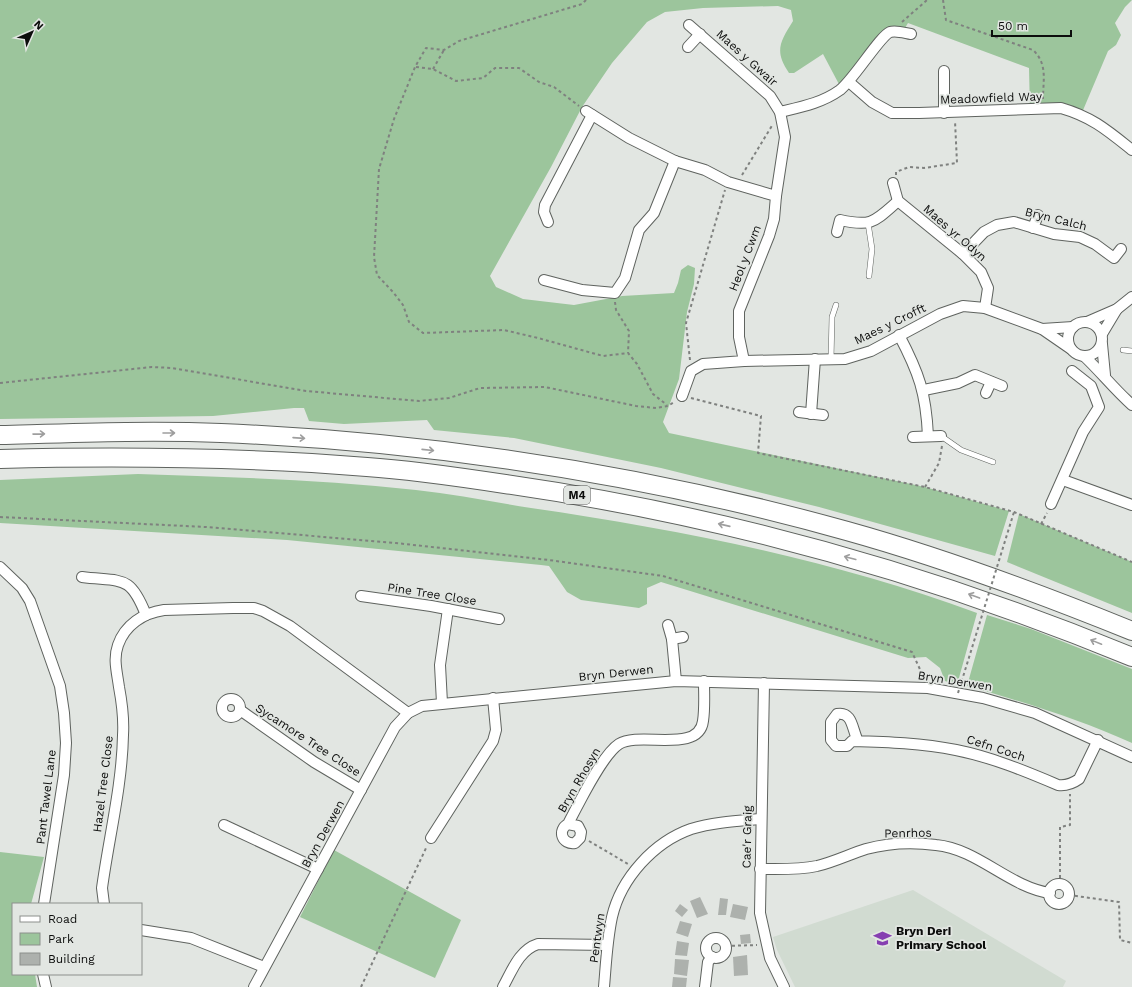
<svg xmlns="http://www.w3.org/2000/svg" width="1132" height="987" viewBox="0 0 1132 987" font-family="'Work Sans',sans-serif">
<rect width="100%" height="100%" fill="#e2e6e2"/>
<polygon fill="#d1dbd1" points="913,890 1066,981 1063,987 795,987 777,950 773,937"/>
<g fill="#9cc59c">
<path d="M0,0H1132L1125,7L1115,23L1121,35L1116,45L1108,51L1081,115L1066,112H1030L1029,68L908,23L902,33L894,32L841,88L823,54L794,73H789C774,51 780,42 793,21L791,10L778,6L703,8L665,12L647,22L612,63L582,107L551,167L490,276L496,287L523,299L574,305L622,296L674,293L678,283L681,270L688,265L695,268L694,284L687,312L679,379L663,422L669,433L925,487L1009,511L995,556L819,507L661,468L514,438L434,430L427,420L344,424L309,421L304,408H294L213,416L0,419Z"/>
<path d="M138,474C231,477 324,480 416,490C455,494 493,502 531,508C682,530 833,560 977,613L957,685L945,681L940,668L926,657L908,658L661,582L647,588V604L639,608L581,600L567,592L549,566L541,565L287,540L0,523V480Z"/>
<polygon points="1019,514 1132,562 1132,613 1007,562"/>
<path d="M987,615L1031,629L1132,669V743C1078,719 1024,702 967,686Z"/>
<polygon points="334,850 461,920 435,978 300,917"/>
<polygon points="0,852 44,857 31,904 13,904 13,974 35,974 37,987 0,987"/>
</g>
<g fill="#adb1ad">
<polygon points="700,897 708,914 697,918 690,901"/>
<polygon points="720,898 728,899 726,915 718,915"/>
<polygon points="680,904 688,910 682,917 675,911"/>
<polygon points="733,904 748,907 745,920 730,917"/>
<polygon points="680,921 692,924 688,937 676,933"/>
<polygon points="750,934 751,943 741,944 740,935"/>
<polygon points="677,941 689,943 687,956 675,955"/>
<polygon points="747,955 748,975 734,976 733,957"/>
<polygon points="675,959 689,960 687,976 674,974"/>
<polygon points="673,977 687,978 686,987 672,987"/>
</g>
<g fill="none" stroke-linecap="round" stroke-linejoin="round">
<defs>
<g id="service">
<polyline points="868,223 872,249 869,276"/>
<polyline points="1123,350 1132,351"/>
<polyline points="831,359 832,317 836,305"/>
<polyline points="941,436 961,450 993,462"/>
</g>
<g id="minor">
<polyline points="689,25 770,96 780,112 785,137 776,196"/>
<polyline points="688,47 700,34"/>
<path d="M849,82L872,102L892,113H919L1061,108C1092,117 1107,130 1132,150"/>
<polyline points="586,111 629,138 675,161 705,170 728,182 776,196 774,219 769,236 739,311 739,337 744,361 703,364 691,371 682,396"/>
<path d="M780,112C801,107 822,103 840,90C854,79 880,36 890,32C896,30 905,33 911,34"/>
<polyline points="944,113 944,71"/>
<polyline points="893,183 898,201 963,254 981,272 988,288 985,308"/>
<polyline points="548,222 544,212 545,205 592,115"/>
<polyline points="1033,228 1038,215"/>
<path d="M837,232L840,220C872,227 874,222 898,201"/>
<polyline points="963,254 984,232 997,225 1014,222 1054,234 1080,237 1095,244 1114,258 1121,249"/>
<polyline points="544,280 582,290 615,293 625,278 639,230 654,213 675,161"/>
<circle cx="1085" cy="339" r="17"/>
<polyline points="1087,322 1117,309 1132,297"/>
<polyline points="1042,329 1073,327"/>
<polyline points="1102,334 1117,309"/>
<path d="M899,335C919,373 926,393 928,436"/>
<polyline points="1102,344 1105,375"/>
<path d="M1084,356C1101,372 1114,389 1132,405"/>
<polyline points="744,361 845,359 871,351 940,314 963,306 985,308 1042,329 1071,349"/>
<polyline points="924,390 958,383 975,375 1002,386"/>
<polyline points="986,393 991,382"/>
<polyline points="799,412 823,415"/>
<polyline points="811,414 815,359"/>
<polyline points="913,437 941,436"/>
<polyline points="1063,480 1132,505"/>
<polyline points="1051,504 1083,432 1099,407 1091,386 1072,371"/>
<polyline points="0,567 22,588 30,601 60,686 64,713 66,743 64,775 44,904"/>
<path d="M82,577C122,582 130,574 146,615"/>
<polyline points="361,596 431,606 499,619"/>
<polyline points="668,625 672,639 676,681"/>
<polyline points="672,639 683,637"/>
<polyline points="764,683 760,913 770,958 784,987"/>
<circle cx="231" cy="708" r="9"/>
<polyline points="442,703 440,665 448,609"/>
<polyline points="240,710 314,762 361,790"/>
<path d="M858,741C852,730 853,711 837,714L831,722V740L836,746H847L852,741C887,742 922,743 956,750C991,757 1025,771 1058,785C1066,786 1072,784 1079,779L1098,740"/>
<path d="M568,824L578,826L581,832L580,838L575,843C562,845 557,830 568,824C578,805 602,755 619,744C640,731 699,754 703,721C705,708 704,694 704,681"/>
<polyline points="224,825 318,869"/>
<polyline points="431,838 493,741 496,730 493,698"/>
<path d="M760,869C779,869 798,870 817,866C834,862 850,854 866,849C888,843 914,842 936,845C978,849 1009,887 1050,893"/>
<circle cx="1059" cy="894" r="10"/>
<path d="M104,904L102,888C109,837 122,786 123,735C124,719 122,703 119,687C117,672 113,659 118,645C125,625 143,613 164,610L233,608H254L263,611L290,626L408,713"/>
<polyline points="141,930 191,938 264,967"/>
<circle cx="716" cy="948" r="10"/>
<polyline points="43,974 46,987"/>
<polyline points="254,987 395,727 408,713 422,706 676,681 928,688 983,698 1035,713 1132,757"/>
<path d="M503,987C512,971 519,950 538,944L607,945"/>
<path d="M604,987C606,964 607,940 612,917C621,878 654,842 691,829C714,822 737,821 761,819"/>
<polyline points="705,987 708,962 712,957"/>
</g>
<g id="motorway">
<path d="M0,435C73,433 148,430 221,433C432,442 644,474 847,531C944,558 1038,593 1132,631"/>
<path d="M0,459C122,456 244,457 367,467C413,470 459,477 505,484C721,515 931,574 1132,657"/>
</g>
</defs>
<use href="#service" stroke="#5f635f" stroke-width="6"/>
<use href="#minor" stroke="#5f635f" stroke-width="12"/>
<use href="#motorway" stroke="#5f635f" stroke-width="20"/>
<g stroke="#7f817f" stroke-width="2" stroke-dasharray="3 3" stroke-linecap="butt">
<polyline points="586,0 582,4 459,41 444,50 426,48 415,67 394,119 379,169 374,257 377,275 393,292 403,305 409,322 423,333 504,330 538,338 603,356 628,353 637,364 653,394 667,405"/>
<path d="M943,0L946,20L1033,50C1048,64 1043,81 1043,99"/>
<polyline points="902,22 927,0"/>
<polyline points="416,67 433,69 456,81 483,78 495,68 519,68 539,82 554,87 579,106"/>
<polyline points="433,69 444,50"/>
<polyline points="742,175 773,124"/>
<polyline points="896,175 896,172 909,167 924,168 957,163 955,121"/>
<polyline points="615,302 616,310 629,331 628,353"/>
<polyline points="690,360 686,323 725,190"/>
<polyline points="0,383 152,367 172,368 306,391 419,401 449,398 480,388 545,387 636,406 656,408 668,406 674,402"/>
<polyline points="691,398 761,416 758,453 925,487 1014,512 1132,562"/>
<polyline points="925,487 939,463 942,446"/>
<polyline points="0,517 206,527 396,543 549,560 663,576 912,652 924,678"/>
<polyline points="1041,524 1047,513"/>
<polyline points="589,841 628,864"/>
<polyline points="1060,884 1060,827 1070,825 1070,794"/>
<polyline points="1069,895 1119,902 1120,940 1132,943"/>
<polyline points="726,946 757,945"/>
<polyline points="361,987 427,846"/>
</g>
<use href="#service" stroke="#fff" stroke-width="5"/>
<use href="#minor" stroke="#fff" stroke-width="10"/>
<use href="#motorway" stroke="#fff" stroke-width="18"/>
<polyline stroke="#7f817f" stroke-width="2" stroke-dasharray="3 3" stroke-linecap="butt" points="958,693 1014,512"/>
</g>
<defs><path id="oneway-shaft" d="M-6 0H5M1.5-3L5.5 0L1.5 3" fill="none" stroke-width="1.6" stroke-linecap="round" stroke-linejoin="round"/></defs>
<g stroke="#9e9e9e">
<use href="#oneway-shaft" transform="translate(169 433)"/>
<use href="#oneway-shaft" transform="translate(39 434) rotate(-1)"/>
<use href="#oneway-shaft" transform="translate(299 438) rotate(4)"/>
<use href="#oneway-shaft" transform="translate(428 450) rotate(6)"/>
<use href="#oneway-shaft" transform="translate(724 525) rotate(-167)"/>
<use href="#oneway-shaft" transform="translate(850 558) rotate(-165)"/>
<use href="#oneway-shaft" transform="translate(974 596) rotate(-160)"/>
<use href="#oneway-shaft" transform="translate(1096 642) rotate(-158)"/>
</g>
<defs>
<symbol id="school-bare" viewBox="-9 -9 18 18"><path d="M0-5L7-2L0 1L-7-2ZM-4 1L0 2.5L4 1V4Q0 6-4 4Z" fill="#863fb1" stroke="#e2e6e2" stroke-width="2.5" paint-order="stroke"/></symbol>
</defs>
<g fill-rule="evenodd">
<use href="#school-bare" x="870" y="926" width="25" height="25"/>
</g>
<g text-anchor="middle" stroke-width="3.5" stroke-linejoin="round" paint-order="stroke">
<rect fill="#e2e6e2" stroke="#4c4e4c" stroke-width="1" x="564" y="486" width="26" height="18" rx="3"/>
<g font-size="11" font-weight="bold" fill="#0c0d0c">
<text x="577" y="499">M4</text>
</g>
<g font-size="12" fill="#0c0d0c" stroke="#e2e6e2">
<text transform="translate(747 58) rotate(42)" y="4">Maes y Gwair</text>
<text transform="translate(991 98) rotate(-2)" y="4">Meadowfield Way</text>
<text transform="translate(1056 219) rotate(14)" y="4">Bryn Calch</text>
<text transform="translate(955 233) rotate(41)" y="4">Maes yr Odyn</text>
<text transform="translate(745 258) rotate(-69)" y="4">Heol y Cwm</text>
<text transform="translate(890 324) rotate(-26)" y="4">Maes y Crofft</text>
<text transform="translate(432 594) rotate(9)" y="4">Pine Tree Close</text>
<text transform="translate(616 673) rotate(-6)" y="4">Bryn Derwen</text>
<text transform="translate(955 681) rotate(9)" y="4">Bryn Derwen</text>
<text transform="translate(308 740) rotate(33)" y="4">Sycamore Tree Close</text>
<text transform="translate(996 748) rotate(18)" y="4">Cefn Coch</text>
<text transform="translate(579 780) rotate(-60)" y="4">Bryn Rhosyn</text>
<text transform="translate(103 784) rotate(-83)" y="4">Hazel Tree Close</text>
<text transform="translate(46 797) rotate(-83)" y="4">Pant Tawel Lane</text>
<text transform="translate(908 833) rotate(-1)" y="4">Penrhos</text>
<text transform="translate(323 834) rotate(-61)" y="4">Bryn Derwen</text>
<text transform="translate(747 837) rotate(-89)" y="4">Cae'r Graig</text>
<text transform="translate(597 938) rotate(-82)" y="4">Pentwyn</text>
</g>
<g font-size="12" font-weight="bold" fill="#0c0d0c" stroke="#e2e6e2" text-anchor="start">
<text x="896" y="935">Bryn Deri<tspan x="896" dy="14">Primary School</tspan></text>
</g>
</g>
<rect x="12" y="903" width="130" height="72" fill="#e2e6e2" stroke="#8c8f8c"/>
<rect x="20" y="916" width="20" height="6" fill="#ffffff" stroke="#8c8f8c"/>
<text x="48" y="923" font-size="12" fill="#0c0d0c">Road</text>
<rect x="20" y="933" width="20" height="12" fill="#9cc59c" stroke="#8c8f8c"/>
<text x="48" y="943" font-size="12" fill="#0c0d0c">Park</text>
<rect x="20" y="953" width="20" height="12" fill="#adb1ad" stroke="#8c8f8c"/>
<text x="48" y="963" font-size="12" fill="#0c0d0c">Building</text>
<g transform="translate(32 32) rotate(45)" stroke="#e2e6e2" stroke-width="3" paint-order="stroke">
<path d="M0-3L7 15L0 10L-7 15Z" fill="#0c0d0c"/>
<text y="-6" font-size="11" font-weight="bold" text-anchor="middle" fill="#0c0d0c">N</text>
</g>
<path d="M992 30v6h79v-6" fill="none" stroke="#0c0d0c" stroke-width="2"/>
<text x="998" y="30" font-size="12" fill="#0c0d0c" stroke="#e2e6e2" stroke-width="3" paint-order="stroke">50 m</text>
</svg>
